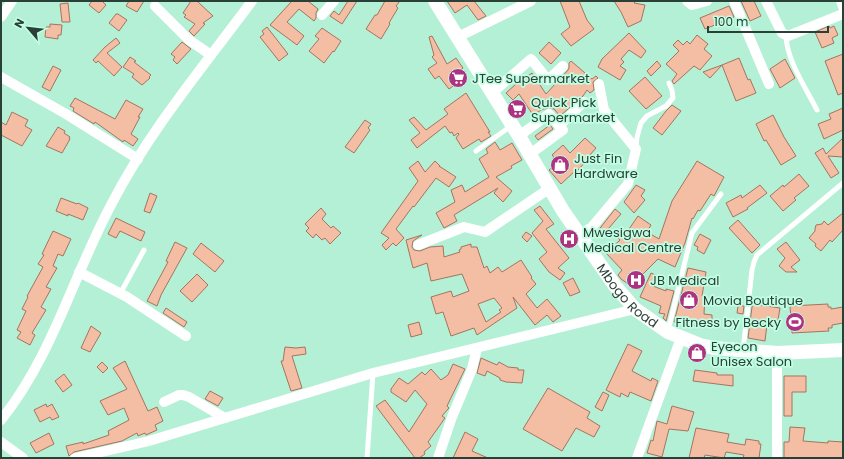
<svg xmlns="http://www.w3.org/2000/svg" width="844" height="459" viewBox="0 0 844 459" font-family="Poppins,sans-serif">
<rect width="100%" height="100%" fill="#b4f0d6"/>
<g fill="#f4bea5" stroke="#a5745d" fill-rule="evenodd">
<polygon points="92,1 102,1 106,5 99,13 89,5"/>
<polygon points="129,1 144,1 137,12 126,6"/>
<polygon points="191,1 197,1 213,16 203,23 205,24 194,36 189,31 195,24 184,17 186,15 183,13"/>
<polygon points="292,1 308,1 318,9 316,13 316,18 314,21 299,9 287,22 304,36 297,45 270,25"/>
<polygon points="348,1 357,1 342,24 330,16 334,11 339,15"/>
<polygon points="385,1 400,1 396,6 398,8 389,23 390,24 381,39 366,29 375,15 377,15"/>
<polygon points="447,1 474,1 486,16 478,20 467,5 455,13"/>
<polygon points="560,1 579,1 587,20 594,29 571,46 561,34 570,27"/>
<polygon points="614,1 636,1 634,3 645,5 641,21 628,27 621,12"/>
<polygon points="741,1 754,1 761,16 750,21"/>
<polygon points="68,3 70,22 62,22 60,4"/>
<polygon points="729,6 734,17 705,29 700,18"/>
<polygon points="116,14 118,14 127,20 119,31 109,23"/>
<polygon points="50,24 62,25 61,35 58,35 58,39 45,37 46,27 50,27"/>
<polygon points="829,26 830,28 834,26 838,35 832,38 834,43 822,48 815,32"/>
<polygon points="267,27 288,54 279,61 260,37 264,34 262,31"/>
<polygon points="322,28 341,41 334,52 333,51 324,63 309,51 319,39 315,36"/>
<polygon points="629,33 646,51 641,58 629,50 621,59 624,62 620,66 626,70 620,80 598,67 602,59"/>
<polygon points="697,35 708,44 704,49 712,56 700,70 694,66 674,84 672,81 677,74 666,64 679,51 673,45 678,40 683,45 687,41 690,44"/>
<polygon points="432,36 447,64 456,58 463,68 455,74 460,81 449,89 439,76 435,79 428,69 437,63 432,57 434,55 429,37"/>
<polygon points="116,38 120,43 107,53 122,67 114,76 98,61 96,63 93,60 105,47"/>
<polygon points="182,42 191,49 177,64 173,60 175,57 171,54"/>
<polygon points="549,42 561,53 551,64 539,53"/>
<polygon points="843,54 843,93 838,95 825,61"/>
<polygon points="130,57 136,61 134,62 151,75 149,77 150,78 142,85 132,77 134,74 123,67"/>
<polygon points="739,58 748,80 750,79 756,93 736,101 722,65"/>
<polygon points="785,59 795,78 780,88 770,69"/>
<polygon points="571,61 592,79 596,76 598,78 593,82 594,90 590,93 587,90 583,96 560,116 554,109 548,108 544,109 543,109 533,115 519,94 513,100 506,93 516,84 532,73 546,94 568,70 569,68 569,63"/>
<polygon points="657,61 661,66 651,76 647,71"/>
<polygon points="722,65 710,78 703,72"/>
<polygon points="53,66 61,70 50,91 42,87"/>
<polygon points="645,77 662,96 646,109 629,91"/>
<polygon points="466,93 490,132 488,132 491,136 481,142 479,139 463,149 456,138 459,134 458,133 454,136 452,132 450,133 445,126 417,148 411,140 420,133 409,120 414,117 426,130 448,114 444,109"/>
<polygon points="75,98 115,119 126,100 143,109 138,117 140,117 131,134 138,139 133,146 124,140 123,142 95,122 94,124 73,111 74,108 70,106"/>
<polygon points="672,105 681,111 662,135 653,128 666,111"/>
<polygon points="843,108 843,130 824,139 818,124 831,119 829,114"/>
<polygon points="12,112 28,120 25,126 32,130 22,146 1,135 1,122 6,125"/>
<polygon points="773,115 784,137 796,156 781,165 766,140 764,141 756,124"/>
<polygon points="365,120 371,124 368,128 370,130 354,153 345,147"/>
<polygon points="550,125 553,129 538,140 535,136"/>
<polygon points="58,127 65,131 64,133 70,137 69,139 70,139 62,153 46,146"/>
<polygon points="585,138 596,148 589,156 590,157 576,172 575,171 561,184 549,170 558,162 552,155 563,145 570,153"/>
<polygon points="843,138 843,157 828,156 839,173 831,178 815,153 823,148 826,154"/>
<polygon points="495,142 500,150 512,143 522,160 511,166 512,168 496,177 512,191 503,202 494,193 498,188 454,215 457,221 444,228 436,213 455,202 451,190 462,185 465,192 489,177 479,159 488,153 486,149"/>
<polygon points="418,161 425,172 435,161 440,166 439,166 456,177 449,187 436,178 414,207 413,206 396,229 404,238 396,246 393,243 386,250 382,245 389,238 381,233 418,181 409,168"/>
<polygon points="697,161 724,177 714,196 711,194 700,211 698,210 693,219 692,218 685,243 675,267 658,259 631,286 621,279 618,275 622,270 606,253 620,240 617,237 624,229 627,232 638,216 651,225 647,232 659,239 672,201"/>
<polygon points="799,174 809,186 794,198 796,200 783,211 770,196 783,185 784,187"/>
<polygon points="636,185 645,190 641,196 645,200 634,213 624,202"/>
<polygon points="760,185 767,193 747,208 748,209 733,217 726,203 741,195 742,198"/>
<polygon points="150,193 157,196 150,213 144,211"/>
<polygon points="61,198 77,204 78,203 88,208 83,220 68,214 68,216 56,211"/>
<polygon points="540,206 554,224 546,229 569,258 558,268 565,273 560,280 549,272 539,259 547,252 532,233 543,221 534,210"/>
<polygon points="321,208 326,214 322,219 331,228 333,226 341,233 330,244 325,238 322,240 316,234 313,238 306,231 309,228 305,224"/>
<polygon points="615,209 621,214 602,236 597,232"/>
<polygon points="843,213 843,230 832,242 830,240 821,251 815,246 816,244 809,238 815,231 815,229 816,225 822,224 824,221 828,225"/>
<polygon points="116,218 145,232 141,241 120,231 116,238 108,234"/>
<polygon points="738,220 760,245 752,253 729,228"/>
<polygon points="53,231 71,239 63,256 58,254 53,266 57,268 46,287 51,289 41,307 46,310 32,333 35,335 30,345 17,338 21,332 17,330 26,311 22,309 28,297 27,296 43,267 38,264 44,255 42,254"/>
<polygon points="526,232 532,236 527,242 522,237"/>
<polygon points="700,234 711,240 704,254 697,250 698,247 694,245"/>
<path d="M422,235L413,241L412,247L414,250L420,251L430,247L443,246L444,257L460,252L459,250L461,249V247L471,244V247H477L484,268L487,266L490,273L498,267L502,272L521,260L532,277L531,278L536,284L526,294L537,308L547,299L561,316L553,322L547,315L535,325L513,297L517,308L477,335L474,328L451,336L443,312L436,314L431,297L451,291L453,297L469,291L462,274L431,281L427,263L413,268L406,240ZM494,298L502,308L499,310L501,312L486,322L478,304Z"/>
<polygon points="175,242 187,248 161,295 157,306 147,301 168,262 166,261"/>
<polygon points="786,242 800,260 791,267 797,272 786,272 779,266 785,258 777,249"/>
<polygon points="201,243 224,261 215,272 193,254"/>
<polygon points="688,268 706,272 702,296 705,297 704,314 712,315 712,322 702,321 701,327 674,322"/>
<polygon points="651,273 658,276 653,286 666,291 666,289 674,291 666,321 663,318 665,314 659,313 661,306 640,297"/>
<polygon points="197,274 208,285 192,302 180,291"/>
<polygon points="573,278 580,292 570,296 563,283"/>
<polygon points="753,304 780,308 777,326 767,324 765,341 748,338 752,307"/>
<polygon points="828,304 828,307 831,307 831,309 843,307 843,323 832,325 832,328 828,328 829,331 792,333 790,306"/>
<polygon points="738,306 744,306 743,314 737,313"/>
<polygon points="166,308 187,322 184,327 163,313"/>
<polygon points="419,322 422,334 411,337 408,325"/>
<polygon points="91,326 101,333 90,352 81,348"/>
<polygon points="628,344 642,351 632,371 651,381 652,378 658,381 651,401 630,392 628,397 621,393 620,397 606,390"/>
<polygon points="285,347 296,348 305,347 306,354 292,356 302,388 291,391 281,361 283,361"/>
<polygon points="481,358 497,365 499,362 508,367 518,368 518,370 524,370 522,383 506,382 500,380 500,378 487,371 485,376 477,373"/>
<polygon points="125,361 148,411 157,407 163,421 155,425 157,430 148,434 146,435 145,433 138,436 137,433 122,441 74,452 69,456 66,446 83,442 83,444 109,435 108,431 129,420 124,408 108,415 100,401 127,389 113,368"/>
<polygon points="102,362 108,368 103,373 97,367"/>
<polygon points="453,364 465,369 447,406 449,408 448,409 442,416 445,418 428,442 431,446 424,452 425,454 419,458 415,458 376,406 385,400 409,432 427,404 415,390 406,402 391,392 391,389 399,378 408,384 422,372 425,375 431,369 441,380 448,375"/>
<polygon points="695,370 717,373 717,375 733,375 733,386 693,381"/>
<polygon points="64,374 72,385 63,392 55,381"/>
<polygon points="784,376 806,376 806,392 792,392 792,416 784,416"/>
<polygon points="548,388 590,412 587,418 600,426 594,437 576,428 562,451 523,429"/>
<polygon points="210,391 223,398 218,406 205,399"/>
<polygon points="603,392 609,395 602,411 595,407"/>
<polygon points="46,404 47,407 52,404 59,417 52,420 50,417 40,422 34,410"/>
<polygon points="672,406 694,412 688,431 669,429 662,457 647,453 651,440 653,441 657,421 667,424"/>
<polygon points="790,427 805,428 803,441 828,443 828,441 843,442 843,458 784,458 784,442 789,442"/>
<polygon points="696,428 729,434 727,442 745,445 746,439 759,441 759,444 761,444 759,458 743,458 744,455 726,452 724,458 705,455 704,458 689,458"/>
<polygon points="465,432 478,439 472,451 488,458 453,458"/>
<polygon points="49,433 54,444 36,453 30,443"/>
</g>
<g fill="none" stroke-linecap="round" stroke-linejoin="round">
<g stroke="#fff" stroke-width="5">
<path d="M786,36C787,61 806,88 817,110"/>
<polyline points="636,148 637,137 641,123 647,116 666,106 673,98 672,90 669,83"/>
<polyline points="476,151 511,126"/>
<polyline points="120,294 144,250"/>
<polyline points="668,331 692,233 721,194"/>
<polyline points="743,350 752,270 754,262 757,255 843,183"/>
<polyline points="367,458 373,373"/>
</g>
<g stroke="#fff" stroke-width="10">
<polyline points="687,1 692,5 707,1"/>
<polyline points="734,1 769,84"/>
<polyline points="766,1 782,33 788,36 843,14"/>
<polyline points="841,1 843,7"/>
<polyline points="155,6 189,40 211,55"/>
<polyline points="322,15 334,1"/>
<polyline points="1,17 12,1"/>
<polyline points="458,37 531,1"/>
<polyline points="1,77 66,114 138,159"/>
<polyline points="492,93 531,59 548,80 563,66"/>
<polyline points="559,126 584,102"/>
<polyline points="519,136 549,114 563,130 530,154"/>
<polyline points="579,235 592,227 628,184 636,149 604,110 599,84"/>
<polyline points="418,245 464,227 485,232 550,188"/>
<polyline points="79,272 127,297 186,336"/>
<polyline points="777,353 777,458"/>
<polyline points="164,402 179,395 183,395 189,397 225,418"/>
<path d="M1,420C52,357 73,276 111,205C149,131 203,67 252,1"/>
<polyline points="1,442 23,458"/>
<polyline points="75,458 149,441 373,373 635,309"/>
<polyline points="438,458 452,417 472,369 477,348"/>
<polyline points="637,458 681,338"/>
</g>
<path stroke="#fff" stroke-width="14" id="s1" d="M435,1L519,136L563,211L615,286L635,309L668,332L700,345L714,348L777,353L843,350"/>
</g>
<defs>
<symbol id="supermarket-disc" viewBox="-11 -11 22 22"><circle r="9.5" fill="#af3181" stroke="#c1fee3"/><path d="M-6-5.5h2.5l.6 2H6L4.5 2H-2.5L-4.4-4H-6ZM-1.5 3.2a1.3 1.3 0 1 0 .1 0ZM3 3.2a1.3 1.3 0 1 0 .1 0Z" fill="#fff"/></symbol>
<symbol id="shop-disc" viewBox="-11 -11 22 22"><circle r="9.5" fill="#af3181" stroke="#c1fee3"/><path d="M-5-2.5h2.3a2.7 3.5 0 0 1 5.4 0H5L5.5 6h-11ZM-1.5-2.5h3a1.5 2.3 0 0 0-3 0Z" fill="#fff"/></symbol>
<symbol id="hospital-disc" viewBox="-11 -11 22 22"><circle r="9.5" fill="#af3181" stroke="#c1fee3"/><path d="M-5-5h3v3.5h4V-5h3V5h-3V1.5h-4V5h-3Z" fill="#fff"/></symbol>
<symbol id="stadium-disc" viewBox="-11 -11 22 22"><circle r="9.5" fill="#af3181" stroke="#c1fee3"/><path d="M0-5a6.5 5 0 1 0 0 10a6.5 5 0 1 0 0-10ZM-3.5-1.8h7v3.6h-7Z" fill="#fff"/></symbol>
</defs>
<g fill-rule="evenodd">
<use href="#supermarket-disc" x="447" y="67" width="22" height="22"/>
<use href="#supermarket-disc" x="506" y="98" width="22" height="22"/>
<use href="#shop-disc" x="549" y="154" width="22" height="22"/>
<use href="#hospital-disc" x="558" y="228" width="22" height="22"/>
<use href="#hospital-disc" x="625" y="269" width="22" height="22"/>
<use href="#shop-disc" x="678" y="289" width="22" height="22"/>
<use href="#stadium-disc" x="784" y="311" width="22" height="22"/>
<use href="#shop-disc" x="686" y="342" width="22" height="22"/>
</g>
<g text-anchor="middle" stroke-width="3.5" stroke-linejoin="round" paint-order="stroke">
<g font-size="13" fill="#284036" stroke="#c1fee3" text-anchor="start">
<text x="472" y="83">JTee Supermarket</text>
<text x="531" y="107">Quick Pick<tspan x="531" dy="15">Supermarket</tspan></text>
<text x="574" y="163">Just Fin<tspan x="574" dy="15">Hardware</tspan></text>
<text x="583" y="237">Mwesigwa<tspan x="583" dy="15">Medical Centre</tspan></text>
<text x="650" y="285">JB Medical</text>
<text x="703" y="305">Movia Boutique</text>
<text x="781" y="327" text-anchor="end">Fitness by Becky</text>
<text x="711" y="351">Eyecon<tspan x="711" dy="15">Unisex Salon</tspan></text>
</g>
<g font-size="13" fill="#284036" stroke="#c1fee3">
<text dy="5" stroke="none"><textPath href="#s1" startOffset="353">Mbogo Road</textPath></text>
</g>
</g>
<rect width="844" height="459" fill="none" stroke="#284036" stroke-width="4"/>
<g transform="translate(28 28) rotate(298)" stroke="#c1fee3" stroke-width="3" paint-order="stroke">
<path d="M0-3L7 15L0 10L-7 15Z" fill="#284036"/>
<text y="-6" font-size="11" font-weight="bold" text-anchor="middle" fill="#284036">N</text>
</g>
<path d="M708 26v6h120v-6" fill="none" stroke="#284036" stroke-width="2"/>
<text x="714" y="26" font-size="12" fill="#284036" stroke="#c1fee3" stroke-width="3" paint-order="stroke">100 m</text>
</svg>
